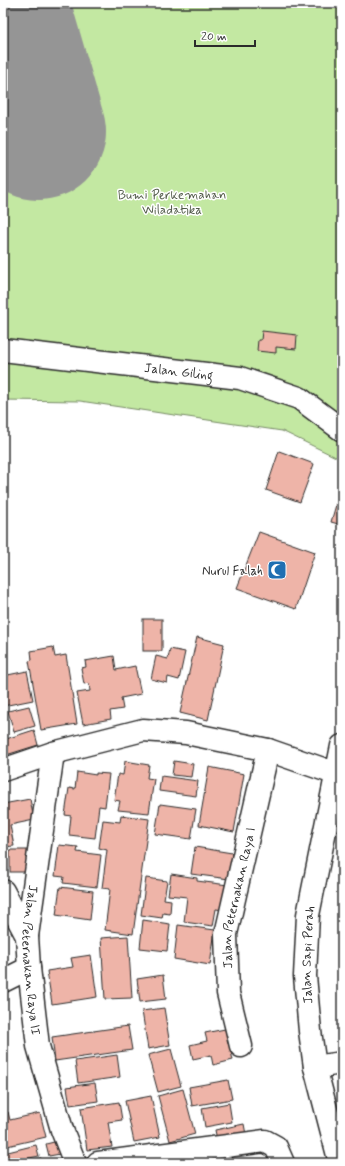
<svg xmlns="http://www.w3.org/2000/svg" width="345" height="1166" viewBox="0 0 345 1166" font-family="Mynerve,sans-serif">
<rect width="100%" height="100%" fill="#fff"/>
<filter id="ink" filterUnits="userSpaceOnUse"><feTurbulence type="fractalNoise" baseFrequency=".025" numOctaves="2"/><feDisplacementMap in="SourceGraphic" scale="8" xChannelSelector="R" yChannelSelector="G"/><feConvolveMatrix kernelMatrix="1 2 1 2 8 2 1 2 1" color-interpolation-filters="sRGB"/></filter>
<g filter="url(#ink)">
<polygon fill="#c3e8a2" stroke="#778a66" points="3,3 342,3 342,460 282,431 80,401 3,400"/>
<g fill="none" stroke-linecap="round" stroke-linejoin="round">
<polyline stroke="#959595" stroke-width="136" points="3,11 38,132"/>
</g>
<g fill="#eeb4a8" stroke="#2b2b2b">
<polygon points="262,331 297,335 296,349 276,347 276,353 257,351 258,340 261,340"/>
<polygon points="279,451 314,464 300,502 266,490"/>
<polygon points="340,491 342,492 342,525 331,522"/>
<polygon points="259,532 315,552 296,609 237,588"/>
<rect x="143" y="619" width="19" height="32"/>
<polygon points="197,637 224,644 208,720 180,713"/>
<polygon points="53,647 55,657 66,655 77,724 41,730 29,661 32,660 31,651"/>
<polygon points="170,649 185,652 179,680 168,677 167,683 151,679 156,656 168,659"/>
<polygon points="114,656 116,670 135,666 141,694 121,698 123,709 110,711 111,719 83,724 77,693 90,691 89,683 84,684 81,668 86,667 85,661"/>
<polygon points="27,671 33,700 3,706 3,676"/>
<polygon points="29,706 35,726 14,732 8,711"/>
<polygon points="34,730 38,745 3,756 3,740"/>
<polygon points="125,761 149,765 147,778 154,779 149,813 118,810 120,801 114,800 118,774 123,775"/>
<polygon points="174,761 193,764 191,777 172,775"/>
<polygon points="209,767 244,774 234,832 199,825"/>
<polygon points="77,772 96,775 96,773 109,774 105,807 99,806 95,838 69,835 71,816 65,815 69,788 75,789"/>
<polygon points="161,776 198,781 196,796 159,791"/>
<polygon points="30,799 34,820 10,825 14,846 3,847 3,804"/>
<polygon points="160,804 196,809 191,839 155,834"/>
<polygon points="121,815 149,819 133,934 105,930 110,889 102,888 107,850 99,848 103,820 120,822"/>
<polygon points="59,845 78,847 77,852 101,855 97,887 63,883 64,877 55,876"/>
<polygon points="195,847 232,853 229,879 191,874"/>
<rect x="10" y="850" width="22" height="22"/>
<polygon points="171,874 197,878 197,881 228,885 224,910 216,909 213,926 184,922 187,897 168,895"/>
<polygon points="146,878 167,881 164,899 171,900 170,914 163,913 162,918 141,915"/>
<polygon points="60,887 93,891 90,920 56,915"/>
<polygon points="143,920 170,924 167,951 140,948"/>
<polygon points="178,925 215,930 210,965 174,959"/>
<polygon points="128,936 132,998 105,999 101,938"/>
<polygon points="91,955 97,997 52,1004 47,971 73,967 71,958"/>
<polygon points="163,975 166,999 140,1002 137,979"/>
<polygon points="164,1008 170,1045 148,1049 142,1011"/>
<polygon points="128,1026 132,1050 55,1061 52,1037"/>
<polygon points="225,1029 233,1060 213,1065 211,1055 193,1059 190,1045 207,1041 205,1033"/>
<polygon points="171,1049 181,1086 158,1092 148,1055"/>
<polygon points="117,1055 120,1077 78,1083 75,1061"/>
<polygon points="228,1080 232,1099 192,1106 189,1087"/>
<polygon points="95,1083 98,1101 70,1105 67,1087"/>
<polygon points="183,1089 195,1134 170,1141 158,1096"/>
<polygon points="151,1096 160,1137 134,1142 125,1101"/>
<polygon points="119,1102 122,1120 108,1122 112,1147 87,1150 81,1108"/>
<polygon points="229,1103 232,1122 205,1127 202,1108"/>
<polygon points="8,1112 10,1120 40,1113 46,1137 3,1147 3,1113"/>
<polygon points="244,1124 247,1140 218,1145 215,1130"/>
<polygon points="58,1141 60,1154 49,1156 46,1144"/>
<polygon points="36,1145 39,1156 6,1163 4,1153"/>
<polygon points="41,1158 42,1163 19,1163"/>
</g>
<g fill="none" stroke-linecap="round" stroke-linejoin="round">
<defs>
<g id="minor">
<path id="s1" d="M3,350L240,378L299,398L342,430"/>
<path id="s2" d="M53,753L27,936L29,968L38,1046L62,1130L75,1163"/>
<polyline points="3,770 53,753 143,730 186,733 268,750 337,774"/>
<polyline points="3,891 27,936"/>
<polyline points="3,981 29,968"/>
<path id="s3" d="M241,1046L228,993L226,934L268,750"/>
<polyline points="315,1067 342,1063"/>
<polyline points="98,1163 265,1141 276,1147 283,1163"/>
<path id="s4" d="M340,1163L315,1067L310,1031L305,976L308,915L342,746"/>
</g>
</defs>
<use href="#minor" stroke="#2b2b2b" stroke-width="25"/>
<use href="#minor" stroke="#fff" stroke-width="22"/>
</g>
</g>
<defs>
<symbol id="mosque-square" viewBox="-11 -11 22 22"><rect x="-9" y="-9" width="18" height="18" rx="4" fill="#1f6fb2" stroke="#fff"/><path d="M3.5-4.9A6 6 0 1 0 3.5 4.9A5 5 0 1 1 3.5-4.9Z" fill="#fff"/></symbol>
</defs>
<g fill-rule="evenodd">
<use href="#mosque-square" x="266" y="559" width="22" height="22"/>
</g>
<g text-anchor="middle" stroke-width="3" stroke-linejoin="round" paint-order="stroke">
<g font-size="13" fill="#515a49" stroke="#fff">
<text x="172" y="199">Bumi Perkemahan<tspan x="172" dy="15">Wiladatika</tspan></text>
</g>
<g font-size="13" fill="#2b2b2b" stroke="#fff">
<text dy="5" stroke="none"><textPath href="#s1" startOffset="177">Jalan Giling</textPath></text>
<text dy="5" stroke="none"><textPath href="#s3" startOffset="151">Jalan Peternakan Raya I</textPath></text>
<text dy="5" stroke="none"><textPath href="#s4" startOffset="212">Jalan Sapi Perah</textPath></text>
<text dy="5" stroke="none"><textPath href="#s2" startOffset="209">Jalan Peternakan Raya II</textPath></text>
</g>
<g font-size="13" fill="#2b2b2b" stroke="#fff" text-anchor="end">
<text x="263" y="575">Nurul Falah</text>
</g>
</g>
<rect width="345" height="1166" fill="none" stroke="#fff" stroke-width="16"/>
<rect x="8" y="8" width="329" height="1150" fill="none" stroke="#2b2b2b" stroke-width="1.5" filter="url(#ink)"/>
<path d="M195 40v6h60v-6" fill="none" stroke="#2b2b2b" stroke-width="2"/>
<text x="201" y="40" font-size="12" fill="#2b2b2b" stroke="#ffffff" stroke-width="3" paint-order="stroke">20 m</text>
</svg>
